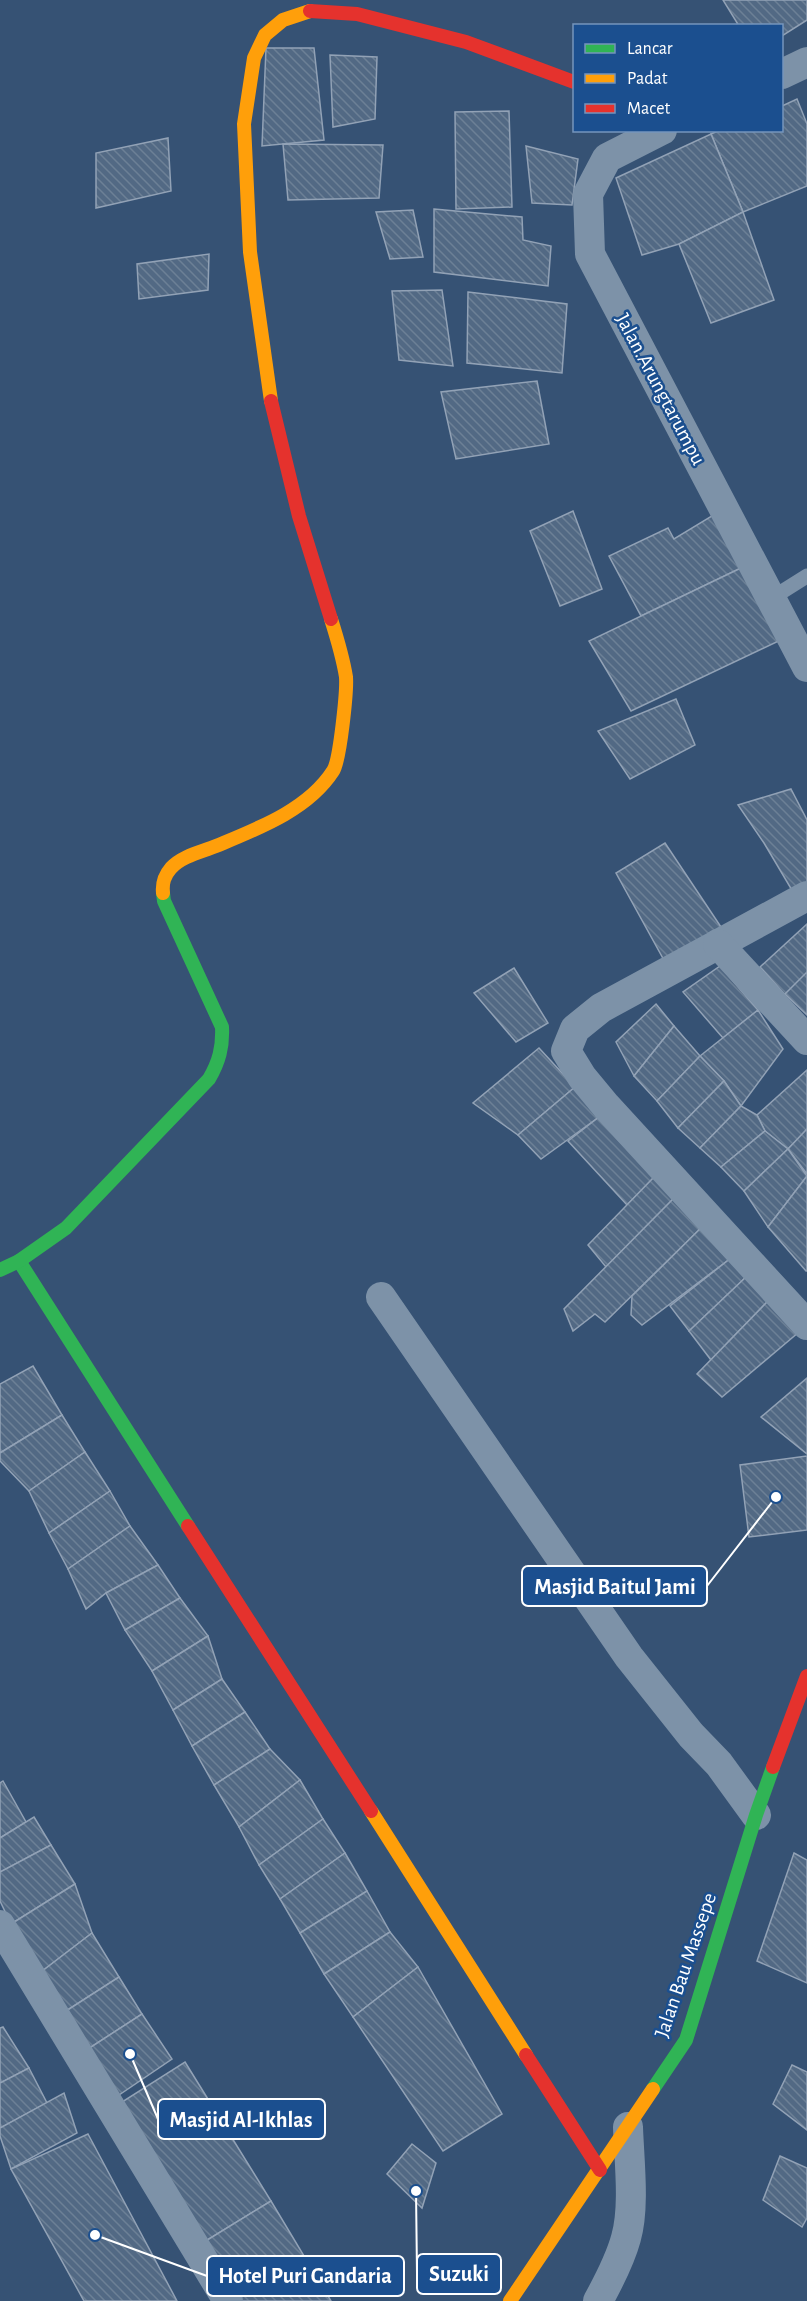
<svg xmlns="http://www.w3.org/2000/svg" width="807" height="2301" viewBox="0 0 807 2301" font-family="'Alegreya Sans',sans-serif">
<defs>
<pattern id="building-back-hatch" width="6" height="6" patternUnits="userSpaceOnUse" patternTransform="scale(1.5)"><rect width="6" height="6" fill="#526984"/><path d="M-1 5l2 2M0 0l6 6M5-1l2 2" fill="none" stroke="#6c8096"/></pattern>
</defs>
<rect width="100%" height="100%" fill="#365274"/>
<g fill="url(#building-back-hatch)" stroke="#92a2b6" stroke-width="1.5">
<polygon points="723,0 807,0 807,20 782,36 782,26 739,26"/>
<polygon points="266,48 314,48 324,140 262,146"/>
<polygon points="330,55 377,57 375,119 333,127"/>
<polygon points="797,99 807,124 807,186 743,212 711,134 720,130 782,130 782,106"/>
<polygon points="509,111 512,207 456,209 455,112"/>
<polygon points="711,134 743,212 679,244 642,255 616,178"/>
<polygon points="168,138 171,191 96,208 96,153"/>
<polygon points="283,144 383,145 379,198 288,200"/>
<polygon points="526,146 578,159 572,205 532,203"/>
<polygon points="434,209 522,217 523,240 551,246 548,286 434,272"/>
<polygon points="413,210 423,257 390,259 376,212"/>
<polygon points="743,212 774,300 711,323 679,244"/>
<polygon points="209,254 208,290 139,299 137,264"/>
<polygon points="442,290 453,366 399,360 392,291"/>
<polygon points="468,292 567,304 562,373 467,363"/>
<polygon points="537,381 549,444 456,459 441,392"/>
<polygon points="573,511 602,589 560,606 530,531"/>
<polygon points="715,514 741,568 641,616 609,556 668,528 674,539"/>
<polygon points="741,568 785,638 631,711 589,641"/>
<polygon points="676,699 695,745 630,779 598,731"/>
<polygon points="791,789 807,820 807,883 793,892 764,843 738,805"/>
<polygon points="665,843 725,933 665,962 616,873"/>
<polygon points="807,924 807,974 786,996 760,967"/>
<polygon points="720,966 758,1010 723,1038 683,992"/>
<polygon points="514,968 548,1023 516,1042 474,993"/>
<polygon points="807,972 807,1015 785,994"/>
<polygon points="656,1004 674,1026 634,1076 616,1042"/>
<polygon points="758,1010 783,1049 741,1106 724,1081 700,1056"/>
<polygon points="674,1026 700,1056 657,1101 634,1076"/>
<polygon points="539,1048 575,1087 518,1135 473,1103"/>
<polygon points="700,1056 724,1081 678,1128 657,1101"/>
<polygon points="807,1070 807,1129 788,1149 765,1131 757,1115"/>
<polygon points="724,1081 741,1106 700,1148 678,1128"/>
<polygon points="575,1087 603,1114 541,1159 518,1135"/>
<polygon points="741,1106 757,1115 765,1131 721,1167 700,1148"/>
<polygon points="603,1114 657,1174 627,1205 568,1141"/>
<polygon points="807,1129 807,1174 788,1149"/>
<polygon points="765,1131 788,1149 744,1191 721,1167"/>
<polygon points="788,1149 807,1176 768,1227 744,1191"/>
<polygon points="657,1174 676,1196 606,1267 588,1245"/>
<polygon points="807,1176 807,1271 806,1271 768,1227"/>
<polygon points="676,1196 704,1225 605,1322 595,1314 573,1331 564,1309"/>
<polygon points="704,1225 731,1258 642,1325 631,1315 632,1296"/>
<polygon points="731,1258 746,1277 689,1331 670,1306"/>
<polygon points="746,1277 768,1301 711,1360 689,1331"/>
<polygon points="768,1301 799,1332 722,1397 697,1374"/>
<polygon points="33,1366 62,1415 0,1453 0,1384"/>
<polygon points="807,1378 807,1454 761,1417"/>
<polygon points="62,1415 85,1452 29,1491 0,1461 0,1453"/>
<polygon points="85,1452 110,1491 49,1533 29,1491"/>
<polygon points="807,1456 807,1530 749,1537 740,1465"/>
<polygon points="110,1491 130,1526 68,1569 49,1533"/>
<polygon points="130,1526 158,1565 106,1593 86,1609 68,1569"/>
<polygon points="158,1565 180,1598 125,1630 106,1593"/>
<polygon points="180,1598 208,1636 152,1671 125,1630"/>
<polygon points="208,1636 222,1679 173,1710 152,1671"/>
<polygon points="222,1679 245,1712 192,1746 173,1710"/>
<polygon points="245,1712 270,1749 214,1785 192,1746"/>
<polygon points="270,1749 300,1780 239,1827 214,1785"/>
<polygon points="300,1780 323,1819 259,1865 239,1827"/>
<polygon points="3,1781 26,1822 0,1838 0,1783"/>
<polygon points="34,1817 51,1845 0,1872 0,1838"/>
<polygon points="323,1819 345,1853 280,1899 259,1865"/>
<polygon points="51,1845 75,1884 11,1924 0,1901 0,1872"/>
<polygon points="345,1853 367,1891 300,1933 280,1899"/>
<polygon points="794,1853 807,1860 807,1983 757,1961"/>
<polygon points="75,1884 92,1933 41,1972 11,1924"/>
<polygon points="367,1891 390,1932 324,1974 300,1933"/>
<polygon points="390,1932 418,1967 353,2017 324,1974"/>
<polygon points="92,1933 119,1977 66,2011 41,1972"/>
<polygon points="418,1967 502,2114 443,2151 353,2017"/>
<polygon points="119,1977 142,2014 88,2049 66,2011"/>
<polygon points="142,2014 172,2059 119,2095 88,2049"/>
<polygon points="3,2027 29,2068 0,2083 0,2028"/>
<polygon points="185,2062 271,2201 204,2242 122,2102"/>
<polygon points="792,2065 807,2072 807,2130 773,2104"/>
<polygon points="29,2068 47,2103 0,2128 0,2083"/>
<polygon points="64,2093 77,2133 11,2169 0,2136 0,2128"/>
<polygon points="88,2134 177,2301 84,2301 11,2169"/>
<polygon points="412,2144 436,2163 422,2208 387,2174"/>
<polygon points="780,2156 807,2168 807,2218 802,2227 763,2200"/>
<polygon points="271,2201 331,2301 240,2301 204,2242"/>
</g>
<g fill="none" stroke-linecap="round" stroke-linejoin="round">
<polyline stroke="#7d92a8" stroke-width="15" points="772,598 807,576"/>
<g stroke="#7d92a8" stroke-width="30">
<polyline points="782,74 807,62"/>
<polyline points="662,130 607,158 588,194 590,254 807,667"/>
<polyline points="807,896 601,1008 575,1029 566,1051 582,1077 606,1106 807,1325"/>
<polyline points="718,944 807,1040"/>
<polyline points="381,1297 629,1657 691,1735 719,1764 756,1815"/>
<polyline points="0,1925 228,2301"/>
<path d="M598,2301C609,2281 620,2260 626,2238C635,2207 629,2159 628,2127"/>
</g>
<g stroke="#30b455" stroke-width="14">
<polyline points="19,1261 188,1526"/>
<path d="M0,1270L19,1261L66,1228L209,1079C219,1062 223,1047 222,1027L164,901L163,893"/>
<polyline points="653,2089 686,2040 756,1815 773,1767"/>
</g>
<g stroke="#ff9f0a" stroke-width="14">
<polyline points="271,401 250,252 244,124 254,58 265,35 283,20 310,11"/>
<path d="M163,893C162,883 164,876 171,868C182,856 201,852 216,846C257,829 308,810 333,771C340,761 347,691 346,677C343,658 337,638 331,619"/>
<polyline points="371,1811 526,2055"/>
<polyline points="510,2301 653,2089"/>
</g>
<g stroke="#e5322d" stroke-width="14">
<polyline points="310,11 357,14 466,42 574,82"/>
<polyline points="271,401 299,516 331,619"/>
<polyline points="188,1526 371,1811"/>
<polyline points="773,1767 807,1676"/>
<polyline points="526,2055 600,2170"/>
</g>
</g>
<g text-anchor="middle" stroke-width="5" stroke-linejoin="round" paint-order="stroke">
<g font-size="21" fill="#fff" stroke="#1b4f8f">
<text transform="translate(661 389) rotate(62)" y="7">Jalan.Arungtarumpu</text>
<text transform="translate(685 1965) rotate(-71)" y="7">Jalan Bau Massepe</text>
</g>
</g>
<path fill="none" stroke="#fff" stroke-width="2" d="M776 1497L707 1586M130 2054L158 2119M416 2191L417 2274M95 2235L207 2276"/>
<g fill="#fff" stroke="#1b4f8f" stroke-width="2">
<circle cx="776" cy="1497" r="6"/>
<circle cx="130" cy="2054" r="6"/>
<circle cx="416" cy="2191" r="6"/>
<circle cx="95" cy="2235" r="6"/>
</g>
<g fill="#1b4f8f" stroke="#fff" stroke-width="2">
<rect x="522" y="1566" width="185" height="40" rx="6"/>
<rect x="158" y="2099" width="167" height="40" rx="6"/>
<rect x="417" y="2254" width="84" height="40" rx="6"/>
<rect x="207" y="2256" width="197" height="40" rx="6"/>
</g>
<g font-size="22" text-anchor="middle" font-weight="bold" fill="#fff">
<text x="615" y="1594">Masjid Baitul Jami</text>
<text x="241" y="2127">Masjid Al-Ikhlas</text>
<text x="459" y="2281">Suzuki</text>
<text x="305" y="2283">Hotel Puri Gandaria</text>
</g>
<rect x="573" y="24" width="210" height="108" fill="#1b4f8f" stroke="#7695bc" stroke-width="1.5"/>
<rect x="585" y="44" width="30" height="9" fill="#30b455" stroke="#7695bc" stroke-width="1.5"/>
<text x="627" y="54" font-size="18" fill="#ffffff">Lancar</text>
<rect x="585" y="74" width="30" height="9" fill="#ff9f0a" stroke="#7695bc" stroke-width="1.5"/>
<text x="627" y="84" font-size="18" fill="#ffffff">Padat</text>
<rect x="585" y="104" width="30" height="9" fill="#e5322d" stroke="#7695bc" stroke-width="1.5"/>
<text x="627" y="114" font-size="18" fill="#ffffff">Macet</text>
</svg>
